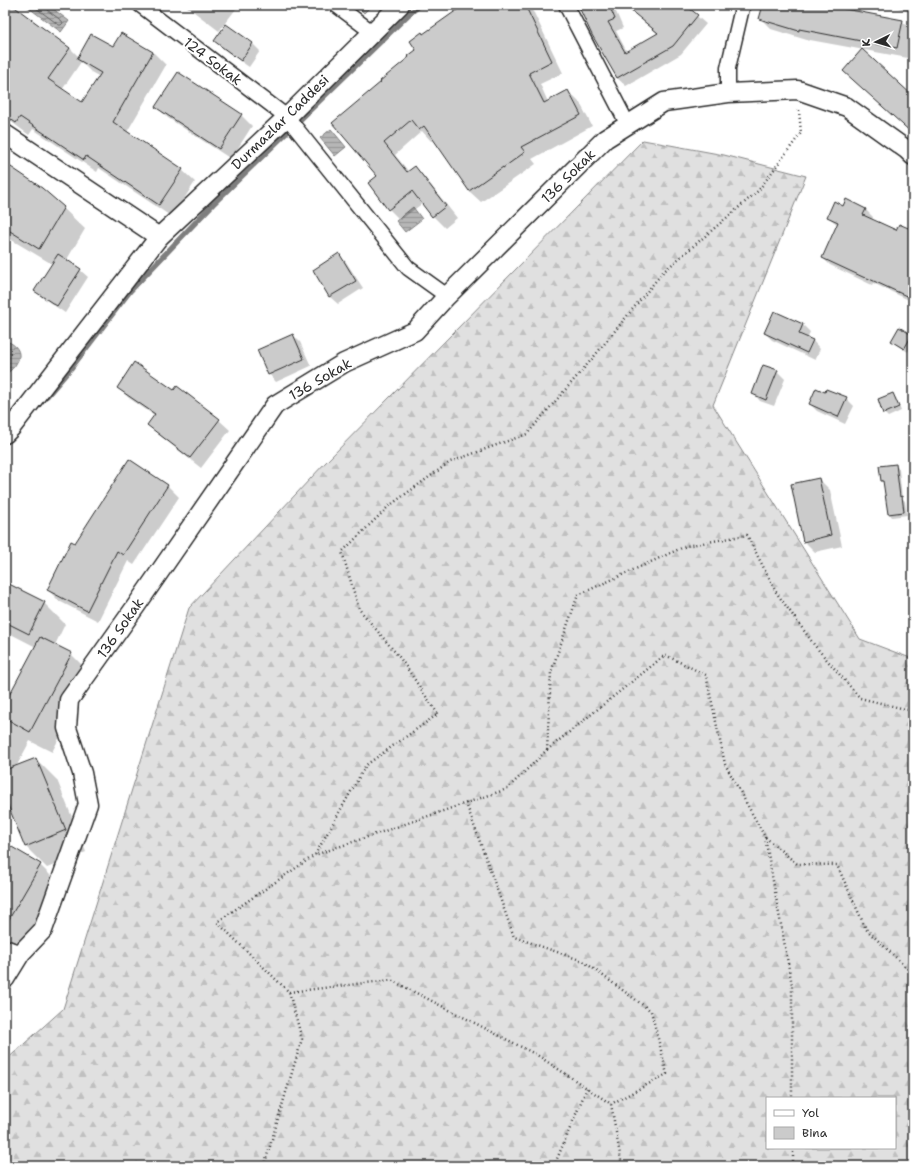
<svg xmlns="http://www.w3.org/2000/svg" width="918" height="1171" viewBox="0 0 918 1171" font-family="'Shantell Sans',sans-serif">
<defs>
<pattern id="forest-firs" width="22" height="20" patternUnits="userSpaceOnUse"><rect width="22" height="20" fill="#e0e0e0"/><path d="M5 1l3.5 6h-7zM16 11l3.5 6h-7z" fill="#c0c0c0"/></pattern>
<pattern id="water-rules" width="6" height="5" patternUnits="userSpaceOnUse"><rect width="6" height="5" fill="#b6b6b6"/><path d="M0 2.5h6" fill="none" stroke="#949494"/></pattern>
</defs>
<rect width="100%" height="100%" fill="#fff"/>
<filter id="ink" filterUnits="userSpaceOnUse"><feTurbulence type="fractalNoise" baseFrequency=".025" numOctaves="2"/><feDisplacementMap in="SourceGraphic" scale="8" xChannelSelector="R" yChannelSelector="G"/><feConvolveMatrix kernelMatrix="1 2 1 2 8 2 1 2 1" color-interpolation-filters="sRGB"/></filter>
<g filter="url(#ink)">
<path fill="url(#forest-firs)" stroke="#868686" fill-rule="evenodd" d="M643,140L724,155L806,176L713,405L860,639L913,659V1166H5V1061L63,1009L189,608L326,462ZM767,1098H895V1148H767Z"/>
<g fill="url(#water-rules)" stroke="#7e7e7e">
<polygon points="25,5 48,5 69,21 61,32"/>
<polygon points="356,5 372,5 364,13"/>
<polygon points="331,129 346,147 335,156 320,138"/>
<polygon points="413,207 422,219 405,232 396,221"/>
<path d="M5,341C15,343 23,352 17,362C15,367 10,371 6,374H5Z"/>
</g>
<g fill="#0003" fill-rule="evenodd">
<path d="M5,5H11L70,48L79,57L113,48L121,34L153,52L166,65L127,132L182,170L195,182L172,217L99,168L97,172L33,129L29,135L5,117ZM81,62L91,72L100,77L83,104L62,90Z"/>
<polygon points="185,5 239,5 219,31"/>
<polygon points="348,5 361,5 357,12"/>
<polygon points="464,5 506,5 507,9 515,5 527,5 534,13 563,73 540,84 548,102 568,91 580,103 592,126 532,159 536,164 481,202 469,191 434,139 431,141 422,131 395,155 409,172 415,167 426,179 457,218 445,228 433,216 423,203 400,220 389,209 379,176 382,82 418,50 422,33 424,35"/>
<polygon points="579,5 613,5 623,28 616,31 627,52 658,34 634,13 640,5 684,5 706,24 681,54 626,86 617,78 592,34"/>
<polygon points="764,5 820,5 902,21 913,31 908,58 810,40 810,41 771,29 760,18"/>
<polygon points="890,5 913,5 913,13"/>
<polygon points="226,25 253,44 260,51 249,67 223,49 215,41"/>
<polygon points="157,107 241,115 252,126 231,159 168,118"/>
<polygon points="5,164 63,208 85,229 66,261 80,270 88,277 65,313 43,298 35,291 52,264 5,236"/>
<polygon points="847,201 866,210 873,217 872,220 896,232 913,232 913,302 873,283 872,285 830,265 823,258 838,225 828,217 844,207"/>
<polygon points="339,255 346,262 363,288 338,304 330,297 314,270"/>
<polygon points="775,312 803,325 810,332 807,339 813,341 820,349 815,360 772,340 765,333"/>
<polygon points="899,329 913,337 913,343 908,352 895,344 892,341"/>
<polygon points="293,335 300,342 311,366 276,382 269,374"/>
<polygon points="777,371 785,379 774,406 760,401 753,393"/>
<polygon points="177,387 219,420 230,430 201,468 159,435 148,424 155,416 129,398 118,388 174,391"/>
<polygon points="826,390 846,398 854,406 845,424 817,411 810,404 825,393"/>
<polygon points="892,394 896,398 901,411 888,417 884,413"/>
<polygon points="130,461 168,486 179,497 134,565 128,561 98,621 59,601 48,590 76,544"/>
<polygon points="895,465 899,469 902,498 905,501 907,515 892,517 889,513 885,484 882,481"/>
<polygon points="819,479 830,490 842,546 815,552 804,541"/>
<polygon points="5,583 44,603 65,624 55,645 71,654 92,675 52,752 30,741 16,767 36,759 57,780 86,852 47,868 26,847 5,796 5,699 8,700 36,647 5,631"/>
<polygon points="5,844 40,865 61,886 22,953 5,943"/>
</g>
<g fill="none" stroke-linecap="round" stroke-linejoin="round">
<polyline stroke="#636363" stroke-width="1" points="32,5 59,25 61,25 63,23 62,21 47,10 46,5"/>
<polyline stroke="#7e7e7e" stroke-width="5.5" points="47,396 71,368 130,291 213,204 410,13 420,5"/>
</g>
<g fill="#cbcbcb" stroke="#2b2b2b">
<polygon points="5,5 12,5 70,48 48,79 82,102 101,73 77,59 91,34 113,46 121,33 153,52 113,122 183,169 159,205 86,156 84,160 20,117 16,123 5,115"/>
<polygon points="464,5 500,5 503,10 513,5 525,5 552,61 529,73 544,103 568,90 581,115 521,147 525,152 503,168 503,167 469,191 424,126 419,130 411,120 384,143 407,172 415,166 446,206 432,217 412,191 388,210 368,183 377,176 332,123 381,82 380,81 409,57 408,56 416,50 410,41 422,32 423,34"/>
<polygon points="578,5 609,5 615,19 608,22 625,52 658,33 624,5 685,5 698,15 673,46 617,78 592,35"/>
<polygon points="763,5 824,5 903,20 897,48 799,29 799,31 759,19"/>
<polygon points="226,24 253,43 241,61 214,41"/>
<polygon points="862,49 913,96 913,134 843,71"/>
<polygon points="178,72 242,114 219,149 155,107"/>
<polygon points="5,163 42,188 64,207 39,249 5,228"/>
<polygon points="846,199 866,209 863,215 896,230 899,224 913,230 913,299 865,277 865,278 822,258 838,222 827,217 834,201 843,206"/>
<polygon points="339,253 356,281 329,297 313,270"/>
<polygon points="58,254 81,269 57,306 34,291"/>
<polygon points="774,311 803,324 799,334 813,340 807,353 764,333"/>
<polygon points="899,327 912,335 904,349 891,341"/>
<polygon points="293,334 304,359 268,375 257,350"/>
<polygon points="134,362 174,390 177,386 220,419 190,458 147,425 155,414 117,388"/>
<polygon points="763,365 778,370 766,400 752,394"/>
<polygon points="816,388 825,392 826,389 847,397 838,417 809,404"/>
<polygon points="893,393 899,407 883,414 878,399"/>
<polygon points="129,459 168,485 123,555 117,551 87,611 47,590 71,541 75,543"/>
<polygon points="896,464 900,497 902,496 904,512 888,514 883,481 881,481 879,466"/>
<polygon points="819,478 831,535 803,542 791,484"/>
<polygon points="5,582 45,602 29,634 5,622"/>
<polygon points="40,637 72,653 30,732 5,718 5,703"/>
<polygon points="36,758 66,830 25,847 5,798 5,770"/>
<polygon points="5,843 41,864 5,926"/>
</g>
<g fill="none" stroke-linecap="round" stroke-linejoin="round">
<defs>
<g id="minor">
<polyline points="140,5 287,117 408,268 447,296"/>
<polyline points="336,5 372,32"/>
<polyline points="566,5 628,125"/>
<polyline points="728,93 728,68 742,8 744,5"/>
<polyline points="5,947 21,953"/>
</g>
<g id="tertiary">
<polyline points="5,134 159,237"/>
<polyline points="5,434 11,428 159,237 287,117 400,5"/>
<polyline points="5,979 21,953 43,930 88,804 82,773 67,728 69,700 136,606 275,405 344,363 415,331 447,296 605,139 664,102 728,93 798,90 847,107 907,150 913,156"/>
</g>
</defs>
<use href="#minor" stroke="#2b2b2b" stroke-width="17"/>
<use href="#tertiary" stroke="#2b2b2b" stroke-width="21"/>
<g stroke="#2b2b2b" stroke-width="2.5" stroke-dasharray="1 3" stroke-linecap="butt">
<polyline points="799,110 801,133 758,191 663,272 592,359 527,434 450,462 389,506 342,552 359,609 400,658 438,714 366,765 315,855 507,789 547,750 551,672 578,595 686,546 747,535 776,592 815,646 860,698 913,711"/>
<polyline points="547,750 665,655 706,675 725,764 765,837 797,864 837,865 866,929 913,974"/>
<polyline points="466,803 514,937 583,961 651,1011 667,1074 611,1104"/>
<polyline points="765,837 792,985 792,1098"/>
<polyline points="289,992 391,980 537,1055 611,1104 622,1166"/>
<polyline points="793,1148 793,1166"/>
<polyline points="264,1166 302,1039 289,992 217,922 315,855"/>
<polyline points="554,1166 587,1088"/>
</g>
<use href="#minor" stroke="#fff" stroke-width="14"/>
<use href="#tertiary" stroke="#fff" stroke-width="18"/>
</g>
</g>
<g text-anchor="middle" stroke-width="4" stroke-linejoin="round" paint-order="stroke">
<g font-size="14" fill="#2b2b2b" stroke="#fff">
<text transform="translate(213 61) rotate(37)" y="5">124 Sokak</text>
<text transform="translate(280 122) rotate(-44)" y="5">Durmazlar Caddesi</text>
<text transform="translate(568 176) rotate(-45)" y="5">136 Sokak</text>
<text transform="translate(320 379) rotate(-30)" y="5">136 Sokak</text>
<text transform="translate(120 628) rotate(-55)" y="5">136 Sokak</text>
</g>
</g>
<rect width="918" height="1171" fill="none" stroke="#fff" stroke-width="20"/>
<rect x="10" y="10" width="898" height="1151" fill="none" stroke="#2b2b2b" stroke-width="1.5" filter="url(#ink)"/>
<rect x="766" y="1097" width="130" height="52" fill="#ffffff" stroke="#aaaaaa"/>
<rect x="774" y="1110" width="20" height="6" fill="#ffffff" stroke="#aaaaaa"/>
<text x="802" y="1117" font-size="12" fill="#2b2b2b">Yol</text>
<rect x="774" y="1127" width="20" height="12" fill="#cbcbcb" stroke="#aaaaaa"/>
<text x="802" y="1137" font-size="12" fill="#2b2b2b">Bina</text>
<g transform="translate(876 42) rotate(265)" stroke="#ffffff" stroke-width="3" paint-order="stroke">
<path d="M0-3L7 15L0 10L-7 15Z" fill="#2b2b2b"/>
<text y="-6" font-size="11" font-weight="bold" text-anchor="middle" fill="#2b2b2b">K</text>
</g>
</svg>
